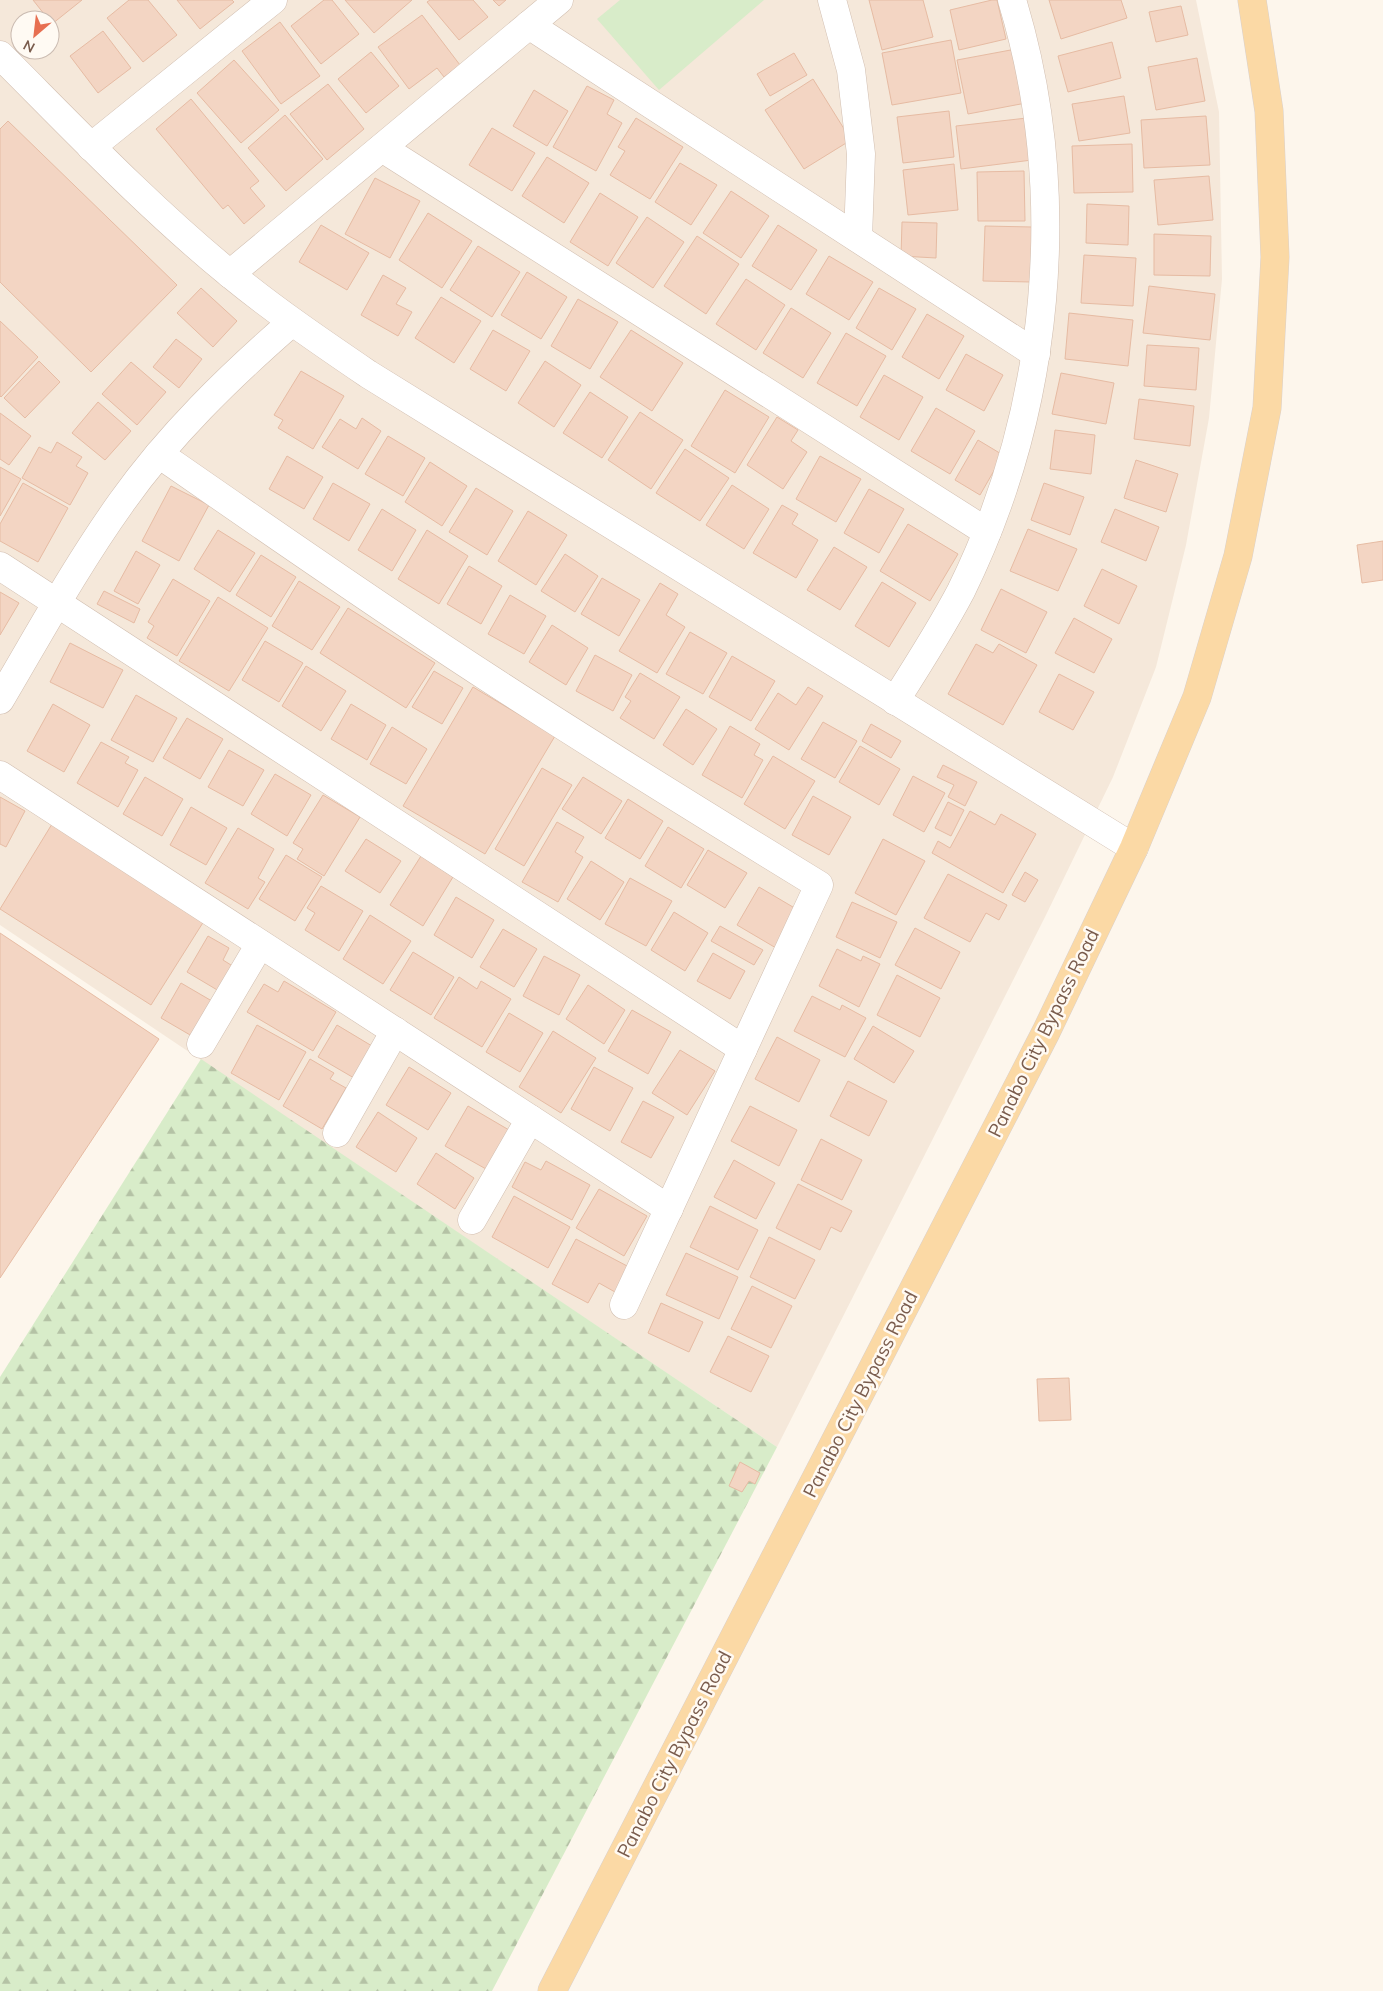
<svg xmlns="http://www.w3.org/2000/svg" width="1383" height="1991" viewBox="0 0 1383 1991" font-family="Mulish,sans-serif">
<defs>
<pattern id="forest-firs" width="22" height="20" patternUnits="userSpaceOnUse" patternTransform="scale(1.25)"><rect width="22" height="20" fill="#d8ecc9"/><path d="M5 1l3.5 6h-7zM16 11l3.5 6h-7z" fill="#b4c2a5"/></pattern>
</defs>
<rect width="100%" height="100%" fill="#fdf6ec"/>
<path fill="#f5e8da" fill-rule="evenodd" d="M0,0H1196L1219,112L1222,279L1209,418L1186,545L1156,667L1113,777L1045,917L777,1447L0,925ZM20,20H50V50H20Z"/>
<polygon fill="#d8ecc9" points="620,0 764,0 659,90 597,19"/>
<polygon fill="url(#forest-firs)" points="201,1059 777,1447 492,1991 0,1991 0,1377"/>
<g fill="#f3d5c3" stroke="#e6bba3">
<polygon points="33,0 82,0 52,24"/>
<polygon points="129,0 148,0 177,35 143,62 107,18"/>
<polygon points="177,0 232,0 234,2 200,29"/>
<polygon points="324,0 332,0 359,34 321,64 291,26"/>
<polygon points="345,0 412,0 374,33"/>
<polygon points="430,0 473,0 488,17 459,40 427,2"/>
<polygon points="493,0 506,0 499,6"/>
<polygon points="869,0 923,0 933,37 882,50"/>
<polygon points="992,0 997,0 1006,39 959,50 950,10"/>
<polygon points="1049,0 1121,0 1127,18 1061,39"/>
<polygon points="1181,6 1188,35 1156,42 1149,12"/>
<polygon points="422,15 460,65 444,77 437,68 409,89 378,47"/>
<polygon points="280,22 320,76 281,104 242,51"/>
<polygon points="103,31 131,68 98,93 70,56"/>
<polygon points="951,40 961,93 892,105 882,53"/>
<polygon points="1112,42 1121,78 1068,92 1058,56"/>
<polygon points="1016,49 1026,103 968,114 957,60"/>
<polygon points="371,52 399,86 366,113 338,79"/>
<polygon points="794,53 807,75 770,96 757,74"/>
<polygon points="1197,58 1205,101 1156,110 1148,67"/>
<polygon points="234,60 279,110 241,143 197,93"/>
<polygon points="813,79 851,140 804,169 765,110"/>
<polygon points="328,84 364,129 327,160 290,114"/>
<polygon points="587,86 614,100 607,114 622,123 596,171 553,147"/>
<polygon points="534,90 568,111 547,146 513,126"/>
<polygon points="1124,96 1130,133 1079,141 1072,104"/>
<polygon points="191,99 259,181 250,188 265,206 244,224 228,205 223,209 156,129"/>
<polygon points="949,111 954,157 903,163 897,117"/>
<polygon points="285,115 323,159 286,191 248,148"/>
<polygon points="1206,116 1210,165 1144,168 1141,120"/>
<polygon points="636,118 683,147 650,199 610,175 625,151 618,147"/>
<polygon points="1027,118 1032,160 961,169 956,126"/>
<polygon points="8,121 177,285 91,372 0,282 0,129"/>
<polygon points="492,128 535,153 512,191 469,165"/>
<polygon points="1132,144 1133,192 1074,193 1072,146"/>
<polygon points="547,157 589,183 564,223 522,196"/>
<polygon points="680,163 717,185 691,225 655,202"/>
<polygon points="954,164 958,210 908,215 903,170"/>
<polygon points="1024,171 1025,221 978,221 977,172"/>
<polygon points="1209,176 1213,220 1158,225 1154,180"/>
<polygon points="375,178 420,201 390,258 345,234"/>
<polygon points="731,191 769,216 741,258 703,233"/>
<polygon points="600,193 638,217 608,266 570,242"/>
<polygon points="1087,204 1129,206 1128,245 1086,243"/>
<polygon points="428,213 472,241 442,288 399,260"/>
<polygon points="647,217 684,242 653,288 616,263"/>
<polygon points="902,222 937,223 936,258 901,256"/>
<polygon points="321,225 369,253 347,290 299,262"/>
<polygon points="778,225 817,250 791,290 752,266"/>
<polygon points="985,226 1032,227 1031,282 983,281"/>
<polygon points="1154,234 1211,236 1210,276 1154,275"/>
<polygon points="697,236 739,264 706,314 664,286"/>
<polygon points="478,246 520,272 492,317 450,290"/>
<polygon points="1084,255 1136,258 1133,306 1081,303"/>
<polygon points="829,256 873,282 849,320 806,294"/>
<polygon points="527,272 567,297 541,339 501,315"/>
<polygon points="383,275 406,288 396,304 412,312 398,336 361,315"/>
<polygon points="746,279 785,305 756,350 716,324"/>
<polygon points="1149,286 1215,294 1210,340 1143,333"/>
<polygon points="201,288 237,321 213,347 177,313"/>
<polygon points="879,288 916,309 892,350 856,328"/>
<polygon points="441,297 481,321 454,363 415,338"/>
<polygon points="578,299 618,322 590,369 551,346"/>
<polygon points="791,308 831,333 803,378 763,353"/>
<polygon points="1069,313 1133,320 1128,366 1065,359"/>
<polygon points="927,314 964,336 939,379 902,357"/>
<polygon points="0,321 38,357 1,397 0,396"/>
<polygon points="493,330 530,351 506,391 470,369"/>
<polygon points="631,330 683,363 652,411 600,377"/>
<polygon points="846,333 886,356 857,406 817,383"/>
<polygon points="176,339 202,359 179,388 153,367"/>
<polygon points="1147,345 1199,348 1196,390 1144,386"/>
<polygon points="966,354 1003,375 984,411 946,390"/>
<polygon points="39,361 60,382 25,418 4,398"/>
<polygon points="545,361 581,385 554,427 518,403"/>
<polygon points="131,362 166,392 137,425 102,394"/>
<polygon points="301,371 344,396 313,449 278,428 283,420 274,415"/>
<polygon points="1061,373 1114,383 1106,424 1052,414"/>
<polygon points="884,375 923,397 899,440 860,417"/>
<polygon points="725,390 769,417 735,473 691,446"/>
<polygon points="590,392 628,417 602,458 563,433"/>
<polygon points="1139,399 1194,406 1190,446 1134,439"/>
<polygon points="98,402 131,431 105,460 72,433"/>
<polygon points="936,408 975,431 950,474 911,451"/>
<polygon points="640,412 683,440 651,489 608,460"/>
<polygon points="0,413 31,436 9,465 0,459"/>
<polygon points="777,417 798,430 791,441 807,452 783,489 747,465"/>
<polygon points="362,418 381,431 358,469 322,447 340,419 356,429"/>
<polygon points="1055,430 1095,435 1091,474 1050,469"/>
<polygon points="388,436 425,458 403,496 365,474"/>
<polygon points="978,440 1003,455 980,495 955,480"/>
<polygon points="57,442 82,457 76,466 88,473 70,505 22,478 39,447 51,453"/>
<polygon points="685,449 729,478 700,521 656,493"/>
<polygon points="287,456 323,477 304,509 269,489"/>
<polygon points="820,456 861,479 836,522 796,499"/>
<polygon points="1136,460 1178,474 1166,512 1124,498"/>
<polygon points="430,462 467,486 442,526 405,502"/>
<polygon points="0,467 21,479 0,516"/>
<polygon points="23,483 68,508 38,562 0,541 0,524"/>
<polygon points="333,483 370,504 349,541 313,519"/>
<polygon points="1044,483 1084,497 1070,535 1031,520"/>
<polygon points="732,485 769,509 744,549 706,525"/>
<polygon points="171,486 209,505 179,561 142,541"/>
<polygon points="476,488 513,511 487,555 449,532"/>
<polygon points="869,489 904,509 879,553 844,533"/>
<polygon points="782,505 798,514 792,524 818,540 796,578 753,553"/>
<polygon points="382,509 416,530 392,571 358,550"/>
<polygon points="1115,509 1159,527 1146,561 1101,542"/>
<polygon points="528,511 567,535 536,585 498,561"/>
<polygon points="908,524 958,554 930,601 880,571"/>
<polygon points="1028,529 1077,549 1058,591 1010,571"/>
<polygon points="218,530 255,553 230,592 194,569"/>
<polygon points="427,530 468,556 439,604 398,579"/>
<polygon points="1383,541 1383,580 1362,583 1357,545"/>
<polygon points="834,547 867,567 840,610 807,590"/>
<polygon points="136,551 160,565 138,604 114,591"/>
<polygon points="565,554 598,576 575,612 541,591"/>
<polygon points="261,555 296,577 271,617 236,595"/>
<polygon points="469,566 502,586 481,624 447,604"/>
<polygon points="1102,569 1137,586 1119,624 1084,606"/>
<polygon points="602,578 640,600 619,636 581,614"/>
<polygon points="173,579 210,601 177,656 147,638 154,626 148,622"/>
<polygon points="299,581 340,607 312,650 272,626"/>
<polygon points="882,582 916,603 889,647 855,626"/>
<polygon points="660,583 678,594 666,615 685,627 657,673 619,651"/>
<polygon points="1001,589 1047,612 1026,653 981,630"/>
<polygon points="104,591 140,609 134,623 97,604"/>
<polygon points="0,592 19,603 0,635"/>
<polygon points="510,595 546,616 524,654 488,634"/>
<polygon points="218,597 268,628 229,691 179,661"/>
<polygon points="348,608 435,663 406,708 320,653"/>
<polygon points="1074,618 1112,639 1094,673 1055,653"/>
<polygon points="552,625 588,648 566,685 529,662"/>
<polygon points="690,632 727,653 703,694 666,674"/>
<polygon points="265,641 303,663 279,702 242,680"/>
<polygon points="70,643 123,670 103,708 50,682"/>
<polygon points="976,644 993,653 999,644 1037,665 1003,725 948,694"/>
<polygon points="595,655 632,675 613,711 576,691"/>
<polygon points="732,656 775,681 751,721 709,697"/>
<polygon points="306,666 346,691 321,731 282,706"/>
<polygon points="434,671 463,688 442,724 412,707"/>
<polygon points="640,673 680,697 654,739 620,718 631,701 625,697"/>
<polygon points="1059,674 1094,692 1073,730 1039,712"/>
<polygon points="473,687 555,736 485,854 403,806"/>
<polygon points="808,687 823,696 789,750 755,729 778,693 796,705"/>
<polygon points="136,695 177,718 153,762 111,740"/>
<polygon points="53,704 90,725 64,772 27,751"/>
<polygon points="351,704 386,725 367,760 331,739"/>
<polygon points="686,709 717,729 693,765 663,745"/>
<polygon points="187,718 223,739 200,779 163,758"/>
<polygon points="823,722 857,741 835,778 801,759"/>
<polygon points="871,724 901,741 891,758 862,741"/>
<polygon points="730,726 760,744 754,755 763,760 742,798 702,775"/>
<polygon points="392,727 427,749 406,784 370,764"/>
<polygon points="101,742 129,757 125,763 138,770 118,807 77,783"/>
<polygon points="860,746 900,769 879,805 839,782"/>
<polygon points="229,750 264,770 243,806 208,787"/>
<polygon points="773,756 815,781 785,829 744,804"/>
<polygon points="943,765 977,782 965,806 948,797 954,785 937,777"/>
<polygon points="542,768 572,785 524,866 495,849"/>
<polygon points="275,774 311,795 287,836 251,814"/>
<polygon points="913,776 945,793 924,832 893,815"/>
<polygon points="145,777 183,799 162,836 123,814"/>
<polygon points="583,777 622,801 601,834 562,809"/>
<polygon points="323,795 360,817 324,876 297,859 303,849 293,843"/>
<polygon points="813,796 851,817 829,855 792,835"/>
<polygon points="0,797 25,811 6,847 0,844"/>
<polygon points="628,799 663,821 640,859 605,838"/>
<polygon points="948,802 964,810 951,836 935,828"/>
<polygon points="191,807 227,828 206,865 170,845"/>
<polygon points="970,811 995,825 1001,814 1036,834 1003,893 932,853 938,841 950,848"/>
<polygon points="557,822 584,837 575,852 583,857 558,902 522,882"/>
<polygon points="52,824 204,921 151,1005 0,909"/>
<polygon points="668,827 704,849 681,888 645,866"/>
<polygon points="238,828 274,849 258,878 265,882 248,909 205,883"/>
<polygon points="366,839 401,861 380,893 345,871"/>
<polygon points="883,839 925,861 896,915 855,893"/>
<polygon points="708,850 747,873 725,908 687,885"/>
<polygon points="286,855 322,877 295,921 259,899"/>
<polygon points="421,856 453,877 423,926 390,905"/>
<polygon points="591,861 624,882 600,920 567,899"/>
<polygon points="1025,872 1038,880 1025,902 1012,895"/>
<polygon points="948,874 1007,905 999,920 986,913 970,942 924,918"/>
<polygon points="630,878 672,901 646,946 605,924"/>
<polygon points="321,886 363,911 339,951 305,930 315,913 307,908"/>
<polygon points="759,887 798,910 776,948 737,925"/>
<polygon points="456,897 494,920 472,958 434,935"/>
<polygon points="852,902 897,922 880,958 836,937"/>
<polygon points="674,912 708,933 685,971 651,950"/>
<polygon points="370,915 411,941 383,984 343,959"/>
<polygon points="720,926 763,950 754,965 711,941"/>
<polygon points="915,928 960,952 941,989 895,965"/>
<polygon points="503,929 537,949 514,987 480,967"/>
<polygon points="0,933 159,1039 0,1278"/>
<polygon points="208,936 229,948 223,960 239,970 224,994 187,972"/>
<polygon points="837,949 861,961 863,956 880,964 859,1007 819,986"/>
<polygon points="413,952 454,977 431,1015 390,990"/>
<polygon points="713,953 745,971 730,999 697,981"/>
<polygon points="544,956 580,975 559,1015 523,996"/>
<polygon points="897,975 940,998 920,1037 877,1015"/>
<polygon points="459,977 477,989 481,981 511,999 482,1047 434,1018"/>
<polygon points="284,981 336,1012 313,1051 247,1012 264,984 278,992"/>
<polygon points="181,983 217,1004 197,1039 161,1018"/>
<polygon points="588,985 625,1010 604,1044 566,1019"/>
<polygon points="812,996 840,1010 842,1005 866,1018 845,1057 794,1031"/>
<polygon points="632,1010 671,1032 648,1074 608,1051"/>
<polygon points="509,1013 543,1033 520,1072 486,1052"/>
<polygon points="257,1025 306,1052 279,1100 231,1073"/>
<polygon points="337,1025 372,1046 354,1078 318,1057"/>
<polygon points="873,1026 914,1051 894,1083 854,1059"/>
<polygon points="553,1031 596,1058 561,1113 519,1087"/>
<polygon points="777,1037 820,1060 799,1102 755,1079"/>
<polygon points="680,1050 715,1071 687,1115 652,1093"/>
<polygon points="310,1059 334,1073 330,1079 346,1088 322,1129 283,1106"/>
<polygon points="409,1067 451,1093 428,1130 386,1105"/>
<polygon points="594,1067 633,1088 610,1131 571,1109"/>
<polygon points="848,1081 887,1101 869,1136 830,1116"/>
<polygon points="643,1101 674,1117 651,1158 621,1142"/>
<polygon points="468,1106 509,1130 486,1169 445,1146"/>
<polygon points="750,1106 797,1130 779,1166 731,1141"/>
<polygon points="378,1112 417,1138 396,1172 356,1147"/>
<polygon points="821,1139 862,1160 842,1200 801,1180"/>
<polygon points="436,1153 474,1178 455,1209 417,1184"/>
<polygon points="734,1160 775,1183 756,1219 714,1197"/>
<polygon points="546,1161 590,1185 572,1220 512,1187 525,1162 541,1170"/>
<polygon points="798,1184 852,1211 841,1232 831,1227 820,1250 776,1228"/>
<polygon points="599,1189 647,1216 624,1256 576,1228"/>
<polygon points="514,1196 570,1227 548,1268 492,1237"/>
<polygon points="710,1206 758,1230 738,1270 690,1247"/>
<polygon points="769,1237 815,1260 795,1299 750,1277"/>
<polygon points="576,1239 629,1267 615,1292 599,1283 588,1303 552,1284"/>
<polygon points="686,1253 738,1277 719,1319 666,1295"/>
<polygon points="752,1286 792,1306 771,1348 731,1329"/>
<polygon points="661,1303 703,1322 689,1352 648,1333"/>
<polygon points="728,1336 769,1356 751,1392 710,1372"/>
<polygon points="1069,1378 1071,1420 1039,1421 1037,1379"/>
<polygon points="740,1462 760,1473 755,1484 749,1481 742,1492 729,1486"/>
</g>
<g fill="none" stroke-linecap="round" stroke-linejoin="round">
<defs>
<g id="minor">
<polyline points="832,0 851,70 861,154 858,238"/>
<polyline points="529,25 1036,354"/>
<path d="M0,55C75,130 148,207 230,274C274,310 321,342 368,374L1134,848"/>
<polyline points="91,147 273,0"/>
<polyline points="382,148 987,532"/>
<polyline points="230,274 559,0"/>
<path d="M159,454C267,529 376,605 487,677C596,748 708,817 819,885L624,1305"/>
<polyline points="0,566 743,1049"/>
<path d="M0,700C39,634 76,566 121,503C169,435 229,377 292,322"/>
<path d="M895,701C918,665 941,629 961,591C1050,410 1071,194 1012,0"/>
<polyline points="0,775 669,1209"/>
<polyline points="201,1044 260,944"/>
<polyline points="337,1133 395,1031"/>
<polyline points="472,1220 530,1119"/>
</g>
<polyline id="major" points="552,1991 1046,1032 1134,848 1197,697 1238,556 1267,408 1275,257 1269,111 1252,0"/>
</defs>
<use href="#minor" stroke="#d1beb0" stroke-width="29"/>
<use href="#major" stroke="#dad1cd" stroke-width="29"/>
<use href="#minor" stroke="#fff" stroke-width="28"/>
<use href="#major" stroke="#fbd9a5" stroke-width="28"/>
</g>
<g text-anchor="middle" stroke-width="5" stroke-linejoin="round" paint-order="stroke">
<g font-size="19" fill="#7a5c4d" stroke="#fffaf3">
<text transform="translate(1043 1033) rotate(-64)" y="7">Panabo City Bypass Road</text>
<text transform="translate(860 1394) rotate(-63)" y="7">Panabo City Bypass Road</text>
<text transform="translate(674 1754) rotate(-63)" y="7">Panabo City Bypass Road</text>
</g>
</g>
<g transform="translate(35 35) rotate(208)"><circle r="24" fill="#fffaf3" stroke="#cabbb1"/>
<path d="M0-4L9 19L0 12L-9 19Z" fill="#e76f51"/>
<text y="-8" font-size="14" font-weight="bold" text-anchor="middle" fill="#7a5c4d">N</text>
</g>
</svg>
